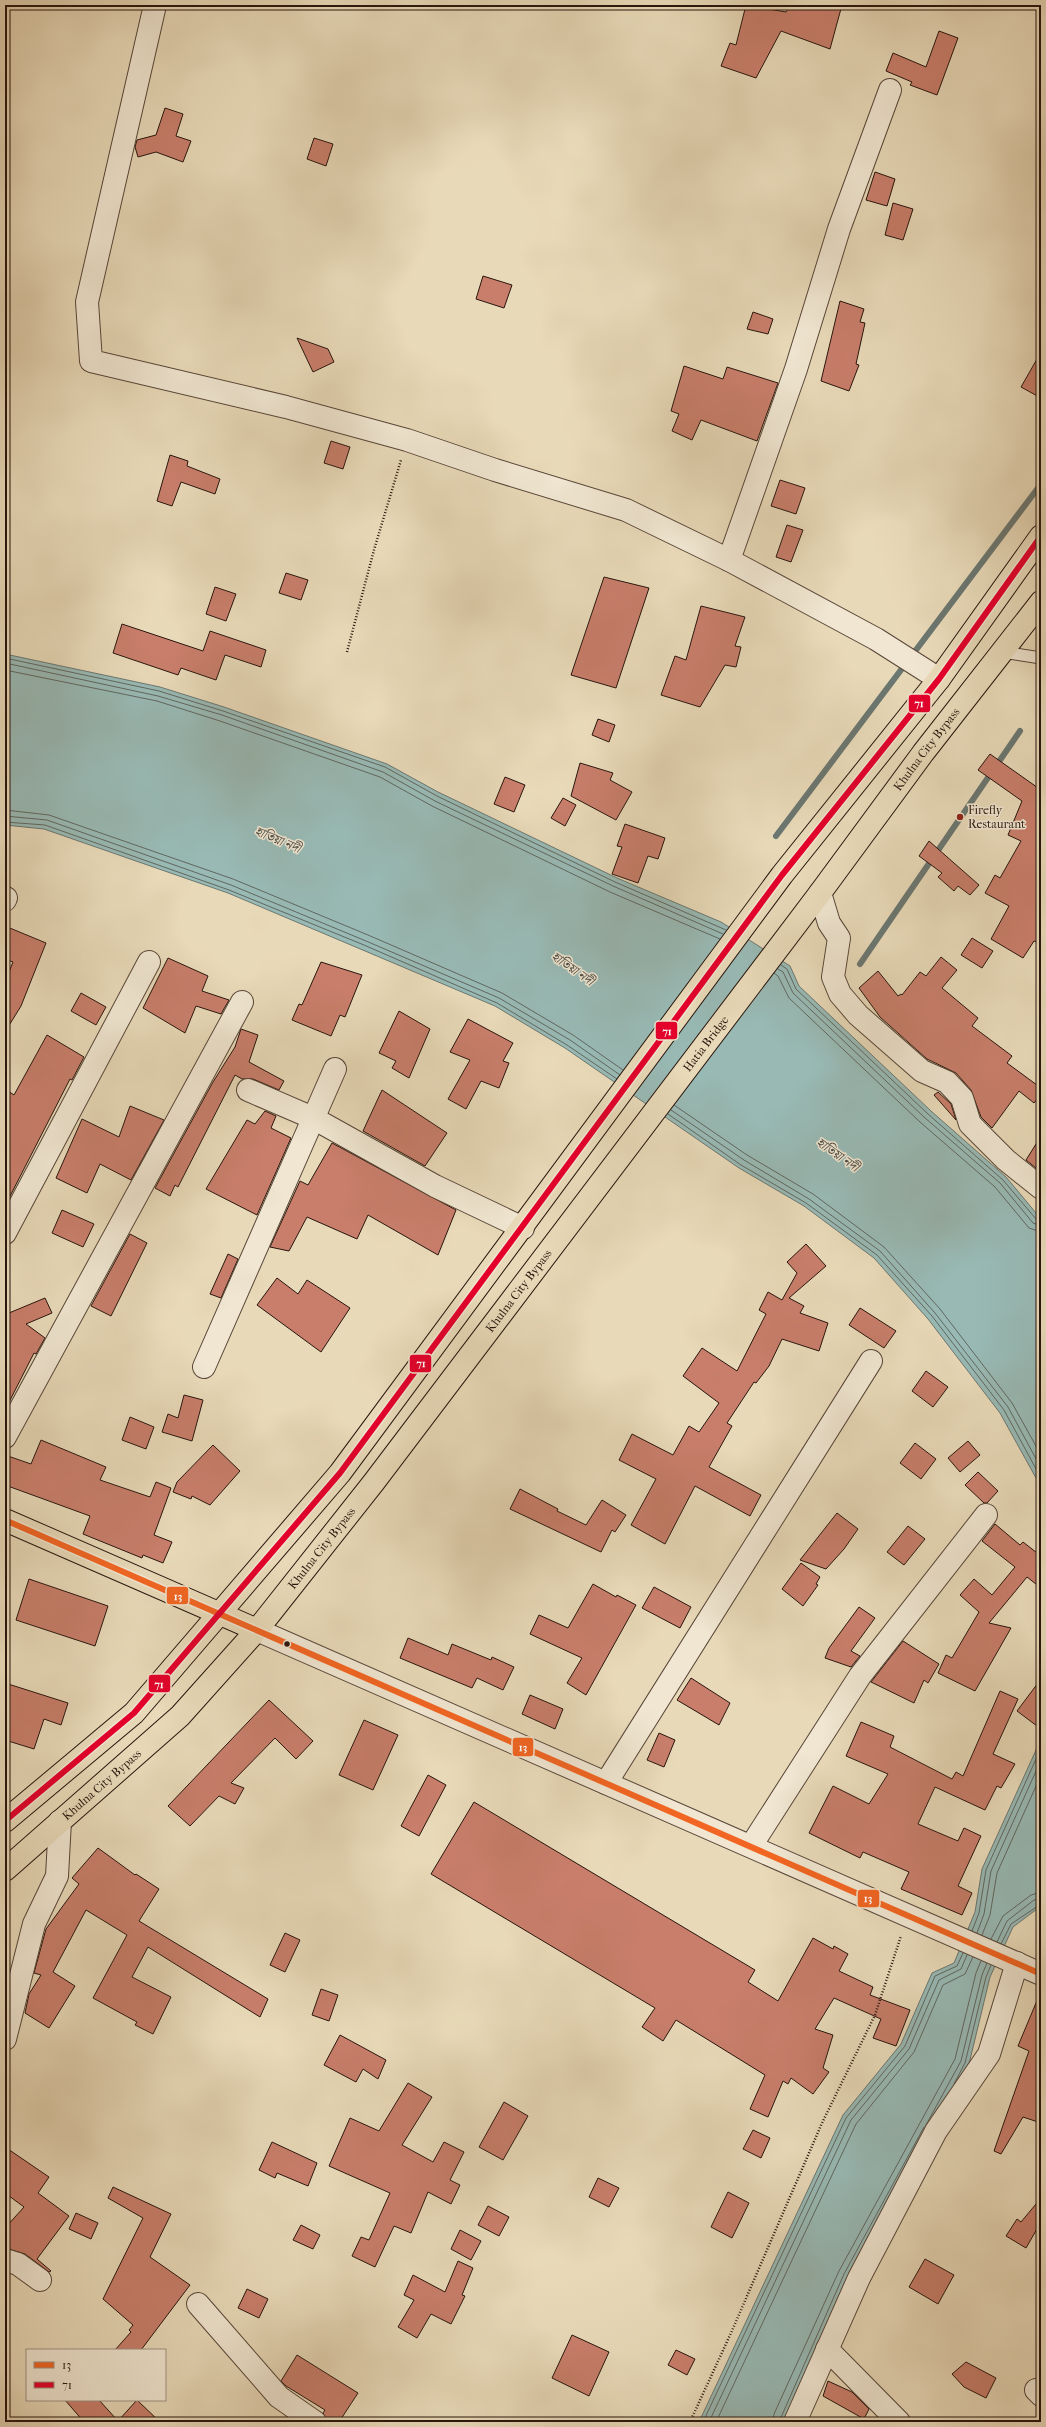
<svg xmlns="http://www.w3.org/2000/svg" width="1046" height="2427" viewBox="0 0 1046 2427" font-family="'IM FELL French Canon','Noto Serif Bengali',serif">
<rect width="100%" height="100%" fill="#e8d9b8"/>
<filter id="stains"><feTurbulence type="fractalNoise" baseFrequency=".005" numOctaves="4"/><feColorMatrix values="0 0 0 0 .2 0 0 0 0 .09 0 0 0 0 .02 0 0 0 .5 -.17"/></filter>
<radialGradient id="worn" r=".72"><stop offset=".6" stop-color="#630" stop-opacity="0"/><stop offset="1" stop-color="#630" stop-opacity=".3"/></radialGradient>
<g fill="#98b9b4" stroke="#6b7771">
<polygon points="5,654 160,687 224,707 387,764 438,792 617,878 721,922 790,966 799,986 931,1111 1006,1177 1041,1219 1041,1487 1000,1413 928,1319 874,1258 804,1206 739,1168 565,1048 495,1006 228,893 44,829 5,825"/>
<polygon points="1041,1739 1041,1906 1013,1927 990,1977 969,2064 787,2422 699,2422 843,2115 901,2044 932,1973 954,1963 975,1912 982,1869"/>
</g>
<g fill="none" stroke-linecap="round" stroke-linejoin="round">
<g stroke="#606760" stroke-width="1">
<polyline points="5,658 159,691 223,711 385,767 437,796 615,882 726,930"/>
<polyline points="5,663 158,696 222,715 383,772 435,801 613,886 723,934"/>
<polyline points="5,670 157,701 220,721 380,777 432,806 610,892 720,939"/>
<polyline points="5,810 49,815 233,879 368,935 502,993 573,1035 623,1070"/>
<polyline points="5,816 47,820 231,885 366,941 499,998 570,1040 620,1075"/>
<polyline points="5,822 45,825 229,890 364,945 497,1003 567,1045 617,1079"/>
<polyline points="781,965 787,969 796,989 928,1114 1003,1180 1036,1219 1041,1221"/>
<polyline points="778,969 783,972 793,993 924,1117 1000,1183 1033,1223 1041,1226"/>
<polyline points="774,973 778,976 789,998 920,1122 995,1187 1029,1228 1041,1232"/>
<polyline points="674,1105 747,1155 813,1194 884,1247 940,1309 1012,1403 1041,1455"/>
<polyline points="671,1110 744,1160 809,1199 880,1251 935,1313 1008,1407 1041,1468"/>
<polyline points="668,1114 741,1165 806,1203 877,1255 932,1316 1004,1410 1041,1478"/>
<polyline points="972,1931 979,1913 986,1870 1041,1748"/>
<polyline points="977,1933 984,1914 991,1871 1041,1760"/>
<polyline points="982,1935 990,1915 997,1873 1041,1775"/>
<polyline points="991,1939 1003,1916 1031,1895 1041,1892"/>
<polyline points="997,1942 1007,1921 1034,1900 1041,1898"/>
<polyline points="1001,1944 1011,1924 1041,1904"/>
<polyline points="954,2084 965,2063 986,1977 991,1965"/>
<polyline points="926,2125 961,2061 982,1975 987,1963"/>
<polyline points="703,2422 846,2118 905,2046 935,1976 957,1966 963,1953"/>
<polyline points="709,2422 851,2120 909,2049 939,1980 961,1969 967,1955"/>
<polyline points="716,2422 856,2124 914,2052 943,1985 965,1974 973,1957"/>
<polyline points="773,2422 774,2414 839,2271 955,2059 976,1973 981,1961"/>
<polyline points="779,2422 844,2274 924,2127"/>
</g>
<g stroke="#6b7771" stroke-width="6">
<polyline points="776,836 1041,484"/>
<polyline points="860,964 1020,731"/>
</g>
</g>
<g fill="#c87e6b" stroke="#28150d">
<polygon points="746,5 786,12 790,5 842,5 830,49 781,31 756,78 721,66 730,43 736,45"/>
<polygon points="939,31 958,38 937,95 910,85 912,82 886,71 893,53 926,67"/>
<polygon points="165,108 183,114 176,136 191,141 183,162 156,152 138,157 135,147 137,140 156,135"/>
<polygon points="314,138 333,144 326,166 307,159"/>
<polygon points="875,172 895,179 887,206 866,200"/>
<polygon points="893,203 913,209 903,240 885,235"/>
<polygon points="483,276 512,285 504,308 476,299"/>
<polygon points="840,301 864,309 860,322 865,323 856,364 859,365 849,391 821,381"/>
<polygon points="753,312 773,319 768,334 747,329"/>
<polygon points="297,338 328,349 334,362 313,372"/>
<polygon points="1041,352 1041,398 1021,387"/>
<polygon points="684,366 723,379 727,367 778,383 757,441 701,420 692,440 672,431 679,414 671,411"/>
<polygon points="331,441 350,447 343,469 324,463"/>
<polygon points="170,455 188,461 187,466 220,479 215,494 181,482 172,506 157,501"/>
<polygon points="780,480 805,488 796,514 771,506"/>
<polygon points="787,525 803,530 791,562 776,557"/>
<polygon points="286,573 308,580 301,600 279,593"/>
<polygon points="604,577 649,588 616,688 571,675"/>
<polygon points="215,587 236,594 226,621 206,614"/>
<polygon points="701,606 745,617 735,646 741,647 736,667 725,665 700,707 661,695 675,656 686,660"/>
<polygon points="122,624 203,651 210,631 266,650 261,667 225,655 216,680 181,668 178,675 113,653"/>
<polygon points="598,719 615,725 609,742 592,735"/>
<polygon points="990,754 1041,790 1041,944 1034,941 1023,958 991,939 1009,906 985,893 995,875 1000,878 1021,841 1008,835 1022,801 978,770"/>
<polygon points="580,763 613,773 610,780 632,792 616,820 571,796"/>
<polygon points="505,777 525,785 514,812 494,804"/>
<polygon points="563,798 576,805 565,826 551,818"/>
<polygon points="625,824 665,838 658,859 648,856 638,883 612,874 622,847 617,846"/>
<polygon points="929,841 979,885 970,895 958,886 954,891 938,877 942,873 919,856"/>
<polygon points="5,926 46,943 21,1006 5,1032 5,982 13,962 5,959"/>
<polygon points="972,938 993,951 982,968 961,955"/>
<polygon points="941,957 957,970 942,988 978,1018 972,1026 1012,1056 1007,1063 1041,1088 1041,1094 1034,1103 1019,1091 992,1128 981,1117 971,1090 956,1073 927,1059 880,1017 859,988 878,971 898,996 901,994 902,995 920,972 926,976"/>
<polygon points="168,958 208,976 202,991 229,1000 221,1014 196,1006 185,1033 143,1008"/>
<polygon points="321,962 362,975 345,1017 340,1015 331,1036 292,1020 299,1004 302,1005"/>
<polygon points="81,993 106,1007 96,1025 71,1011"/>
<polygon points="399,1011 430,1029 409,1078 392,1068 396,1061 379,1053"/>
<polygon points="468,1019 513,1043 503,1061 509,1063 499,1088 481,1081 466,1109 448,1099 470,1060 450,1052"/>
<polygon points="241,1029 258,1035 249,1062 284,1081 279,1090 253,1079 242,1079 235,1075 178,1187 175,1185 170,1196 155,1188 213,1082 235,1047"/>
<polygon points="47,1035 84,1057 72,1080 70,1079 5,1206 5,1089 14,1095"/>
<polygon points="382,1090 447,1133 425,1166 363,1131"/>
<polygon points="938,1092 951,1104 956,1120 934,1095"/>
<polygon points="130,1106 164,1120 131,1180 100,1164 87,1193 56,1178 82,1119 119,1137"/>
<polygon points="265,1111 276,1116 271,1128 291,1138 257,1215 206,1189 247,1120 255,1124"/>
<polygon points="1041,1136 1041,1172 1026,1160"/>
<polygon points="332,1143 456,1210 438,1255 368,1215 357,1239 307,1217 289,1251 270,1247 300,1181 308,1185"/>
<polygon points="62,1210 94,1224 83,1247 52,1233"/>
<polygon points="130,1234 147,1243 111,1316 91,1306"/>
<polygon points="806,1244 826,1266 789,1298 804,1306 800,1313 828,1323 819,1351 782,1339 769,1366 756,1383 754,1382 727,1423 732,1426 709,1467 761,1495 750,1516 695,1486 665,1544 631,1525 656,1479 619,1460 632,1434 673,1455 689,1426 699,1432 719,1403 683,1376 702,1348 737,1371 766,1314 759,1310 768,1292 782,1300 797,1273 787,1262"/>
<polygon points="228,1254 238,1259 221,1298 210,1294"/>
<polygon points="277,1278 298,1294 307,1280 350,1308 321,1352 257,1305"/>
<polygon points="45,1298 52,1313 26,1324 45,1338 36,1354 34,1353 5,1410 5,1310 9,1313"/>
<polygon points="860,1308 896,1331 884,1348 849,1325"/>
<polygon points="926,1371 948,1387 933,1407 912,1391"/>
<polygon points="184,1395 203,1400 192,1441 162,1432 168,1414 178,1418"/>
<polygon points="130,1417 154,1427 146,1449 122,1440"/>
<polygon points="41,1440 106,1467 100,1480 150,1497 156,1482 171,1488 154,1535 172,1542 163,1563 143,1555 142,1558 83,1534 90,1516 5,1485 5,1455 31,1464"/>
<polygon points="968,1441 980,1455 960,1472 948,1458"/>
<polygon points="915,1443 936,1459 921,1479 900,1463"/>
<polygon points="213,1445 240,1471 210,1505 192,1496 191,1499 173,1492 177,1482"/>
<polygon points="978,1472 998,1491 987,1503 984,1503 965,1485"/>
<polygon points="520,1489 558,1509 557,1511 586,1525 602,1500 626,1515 615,1532 612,1530 601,1552 510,1509"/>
<polygon points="837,1513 858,1529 844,1549 826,1569 800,1560"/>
<polygon points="995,1524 1020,1545 1023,1542 1041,1556 1041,1588 1027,1577 989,1623 1011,1628 975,1691 938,1673 946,1655 952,1658 979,1612 960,1595 974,1579 992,1595 1015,1567 982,1541"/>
<polygon points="908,1526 925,1539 904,1565 887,1552"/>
<polygon points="801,1563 820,1577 816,1584 818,1585 803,1606 782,1589"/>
<polygon points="29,1579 108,1606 95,1646 16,1620"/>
<polygon points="593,1584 616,1597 617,1595 636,1605 586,1695 567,1683 582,1658 530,1634 539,1615 568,1628"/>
<polygon points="654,1587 691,1607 680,1628 642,1608"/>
<polygon points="859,1607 875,1618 851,1651 860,1656 851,1667 825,1658 829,1648"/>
<polygon points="408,1638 448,1655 452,1644 491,1660 492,1657 514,1667 503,1690 477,1678 472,1688 400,1658"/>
<polygon points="903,1641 939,1664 928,1683 924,1680 914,1703 871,1682"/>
<polygon points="691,1678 730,1703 719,1725 677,1700"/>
<polygon points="1041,1679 1041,1729 1017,1711"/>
<polygon points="5,1683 68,1703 61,1725 44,1719 34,1749 5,1740"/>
<polygon points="1000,1691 1018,1699 993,1754 1015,1764 1001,1788 997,1786 985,1810 935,1787 918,1824 958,1841 964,1828 981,1836 958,1886 972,1893 962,1915 901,1889 909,1872 863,1852 860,1858 809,1833 833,1786 869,1804 888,1774 846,1756 861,1722 894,1736 890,1747 952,1779 956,1772 963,1776"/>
<polygon points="530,1695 563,1709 555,1729 522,1714"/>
<polygon points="269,1700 313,1741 296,1759 275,1738 231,1783 244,1788 235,1804 219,1796 190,1826 168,1806"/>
<polygon points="364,1720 398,1735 373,1790 339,1775"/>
<polygon points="659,1733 675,1740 664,1767 647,1760"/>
<polygon points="428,1775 446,1785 419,1836 401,1826"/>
<polygon points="474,1802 755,1970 748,1982 778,2001 813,1938 833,1949 834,1946 848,1954 839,1971 873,1987 870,1995 910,2010 896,2046 873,2038 881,2019 834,1998 815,2029 833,2035 823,2068 829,2072 813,2094 791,2078 788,2084 783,2081 768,2117 750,2109 765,2075 676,2020 663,2041 642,2027 655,2008 431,1874"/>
<polygon points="98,1848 135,1875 136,1874 159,1889 139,1921 268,1999 260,2017 148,1947 132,1977 171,1997 153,2034 135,2025 137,2022 93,1998 127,1935 86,1910 53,1972 75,1986 49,2028 25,2013 29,1994 41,1975 34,1973 46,1929 79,1884 72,1878"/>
<polygon points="285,1933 300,1940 285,1972 270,1965"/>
<polygon points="321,1989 338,1995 329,2021 312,2015"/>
<polygon points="1041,1991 1041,2123 1023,2117 1001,2154 994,2151 1029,2051 1018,2046"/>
<polygon points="340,2035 386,2060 378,2079 363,2069 356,2082 324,2065"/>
<polygon points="408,2083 432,2097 402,2145 433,2162 444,2142 464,2152 450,2180 460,2185 451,2204 428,2192 411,2233 394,2226 375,2267 352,2256 361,2237 369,2240 390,2193 329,2166 350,2118 379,2131"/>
<polygon points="504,2102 528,2116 503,2160 479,2147"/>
<polygon points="753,2130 770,2138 761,2158 743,2149"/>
<polygon points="272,2142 317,2163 308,2186 277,2173 275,2178 259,2170"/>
<polygon points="5,2147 49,2177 38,2193 69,2216 37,2259 51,2271 49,2272 25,2254 5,2248 5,2228 24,2207 5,2193"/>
<polygon points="598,2178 619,2188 609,2207 589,2197"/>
<polygon points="113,2187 171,2214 150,2257 190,2285 141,2350 115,2350 131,2332 129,2330 133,2325 103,2299 143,2218 108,2198"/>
<polygon points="728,2192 749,2203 732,2238 711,2227"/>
<polygon points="1041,2198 1041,2222 1026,2248 1006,2236 1017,2219 1021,2222"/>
<polygon points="488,2206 509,2217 499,2236 478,2225"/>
<polygon points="76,2213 98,2223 91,2239 69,2229"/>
<polygon points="301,2225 320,2235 313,2249 293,2240"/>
<polygon points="460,2230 481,2241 471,2260 451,2249"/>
<polygon points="925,2259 954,2275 938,2304 909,2287"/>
<polygon points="458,2261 473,2268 462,2295 465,2296 451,2324 431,2314 417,2338 398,2327 414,2300 404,2295 413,2275 445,2292"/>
<polygon points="247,2289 268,2299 259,2318 238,2308"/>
<polygon points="572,2335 609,2352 589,2396 552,2378"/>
<polygon points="676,2350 695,2359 687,2375 668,2365"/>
<polygon points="297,2355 358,2393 339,2422 327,2422 323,2413 325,2410 286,2386 281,2381"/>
<polygon points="966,2362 996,2378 986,2398 964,2387 952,2374"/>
<polygon points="828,2381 852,2392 869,2409 864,2419 823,2396"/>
<polygon points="65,2400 99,2400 118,2421 137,2400 160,2422 84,2422"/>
</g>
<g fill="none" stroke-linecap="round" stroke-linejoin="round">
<defs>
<polyline id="service" points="1002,652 1041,658"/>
<g id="minor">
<polyline points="155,5 87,302 91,361 286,407 407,440 495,470 626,510 729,560 876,639 939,679"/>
<polyline points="729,560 796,369 839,229 890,90"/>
<polyline points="820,893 829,923 839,938 833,977 840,994 858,1015 922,1071 947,1082 962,1098 970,1124 1006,1160 1041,1188"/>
<polyline points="5,900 6,898"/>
<polyline points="248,1090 313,1118 435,1186 523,1228"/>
<polyline points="5,1233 149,962"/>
<polyline points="204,1367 335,1069"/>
<polyline points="5,1437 242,1002"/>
<polyline points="606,1783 871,1361"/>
<polyline points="751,1846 860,1676 986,1515"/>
<polyline points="5,2039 34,1924 57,1876 60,1821"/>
<polyline points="5,2260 18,2264 40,2280"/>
<polyline points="198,2304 279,2397 315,2422"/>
<polyline points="827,2349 899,2422"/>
<polyline points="1036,2390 1041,2395"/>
<polyline points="795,2422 859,2278 936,2131 989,2054 1017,1963"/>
</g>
<polyline id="tertiary" points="257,1630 1041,1974"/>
<polyline id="primary" points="5,1520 257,1630"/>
<g id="trunk">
<polyline points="5,1821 134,1713 340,1473 782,875 939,679 1041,536"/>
<path id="s1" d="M5,1870L180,1716L257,1630L374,1482L820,893L923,753L1041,602"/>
</g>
</defs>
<use href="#service" stroke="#584638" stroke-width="13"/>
<use href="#minor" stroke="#584638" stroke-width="24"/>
<use href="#tertiary" stroke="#584638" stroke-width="24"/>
<use href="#primary" stroke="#28150d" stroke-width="24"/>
<use href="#trunk" stroke="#28150d" stroke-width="24"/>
<g stroke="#28150d" stroke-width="2.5" stroke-dasharray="1 2" stroke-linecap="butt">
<polyline points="347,652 374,550 401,460"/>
<polyline points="690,2422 731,2333 822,2123 875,2015 901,1936"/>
</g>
<use href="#service" stroke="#f0e6d1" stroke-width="11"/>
<use href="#minor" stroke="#f0e6d1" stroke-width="22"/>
<use href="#tertiary" stroke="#f0e6d1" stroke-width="22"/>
<use href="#primary" stroke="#e8d9b8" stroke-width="22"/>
<use href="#trunk" stroke="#e8d9b8" stroke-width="22"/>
<defs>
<polyline id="bus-1" points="5,1520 1041,1974"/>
<polyline id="bus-2" points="5,1821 134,1713 340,1473 782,875 939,679 1041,536"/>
</defs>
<use href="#bus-1" stroke="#f0e6d1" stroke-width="9"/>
<use href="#bus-2" stroke="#f0e6d1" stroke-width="9"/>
<use href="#bus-1" stroke="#f26522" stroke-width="6"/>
<use href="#bus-2" stroke="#e4002b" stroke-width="6"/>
</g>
<circle fill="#8f2418" stroke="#f0e6d1" stroke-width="1.5" cx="960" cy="817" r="4"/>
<circle fill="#28150d" stroke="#f0e6d1" stroke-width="1.5" cx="287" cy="1644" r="3.5"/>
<g text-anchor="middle" stroke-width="3" stroke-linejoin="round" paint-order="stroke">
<g font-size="12" fill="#28150d" stroke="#f0e6d1">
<text dy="4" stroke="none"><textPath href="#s1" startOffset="1455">Khulna City Bypass</textPath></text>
<text dy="4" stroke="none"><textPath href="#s1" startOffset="1087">Hatia Bridge</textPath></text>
<text dy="4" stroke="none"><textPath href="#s1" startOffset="777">Khulna City Bypass</textPath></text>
<text dy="4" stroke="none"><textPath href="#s1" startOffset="453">Khulna City Bypass</textPath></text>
<text dy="4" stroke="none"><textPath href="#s1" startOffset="129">Khulna City Bypass</textPath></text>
</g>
<g font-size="12" fill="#28150d" stroke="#f0e6d1" text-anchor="start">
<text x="968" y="814">Firefly<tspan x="968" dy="14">Restaurant</tspan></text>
</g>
<g font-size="13" font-style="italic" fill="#4f4e47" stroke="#f0e6d1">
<text transform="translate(278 839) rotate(23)" y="5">হাতিয়া নদী</text>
<text transform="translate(573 968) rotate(35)" y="5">হাতিয়া নদী</text>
<text transform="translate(838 1154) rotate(35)" y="5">হাতিয়া নদী</text>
</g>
</g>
<g stroke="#f0e6d1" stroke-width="1.5">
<rect x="908" y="694" width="23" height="19" rx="4" fill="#e4002b"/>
<rect x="655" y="1021" width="23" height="19" rx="4" fill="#e4002b"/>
<rect x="409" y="1354" width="23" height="19" rx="4" fill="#e4002b"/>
<rect x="166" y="1586" width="23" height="19" rx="4" fill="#f26522"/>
<rect x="148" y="1674" width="23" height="19" rx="4" fill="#e4002b"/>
<rect x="512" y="1737" width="22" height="20" rx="4" fill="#f26522"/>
<rect x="857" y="1889" width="23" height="19" rx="4" fill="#f26522"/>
</g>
<g font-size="11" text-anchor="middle" font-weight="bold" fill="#fff">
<text x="919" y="707">71</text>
<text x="667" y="1035">71</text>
<text x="421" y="1367">71</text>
<text x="178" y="1600">13</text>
<text x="159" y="1688">71</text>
<text x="523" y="1751">13</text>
<text x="868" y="1902">13</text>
</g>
<rect width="1046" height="2427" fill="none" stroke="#e8d9b8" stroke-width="20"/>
<rect x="6" y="6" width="1034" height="2415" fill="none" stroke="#28150d" stroke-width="2"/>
<rect x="10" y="10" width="1026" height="2407" fill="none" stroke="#28150d"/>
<rect x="26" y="2349" width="140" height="52" fill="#f0e6d1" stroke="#a09283"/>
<rect x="34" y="2362" width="20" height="6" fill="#f26522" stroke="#a09283"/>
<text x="62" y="2369" font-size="12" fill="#28150d">13</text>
<rect x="34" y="2382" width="20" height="6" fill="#e4002b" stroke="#a09283"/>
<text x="62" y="2389" font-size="12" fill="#28150d">71</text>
<rect width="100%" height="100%" filter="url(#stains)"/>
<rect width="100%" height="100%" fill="url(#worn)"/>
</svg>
